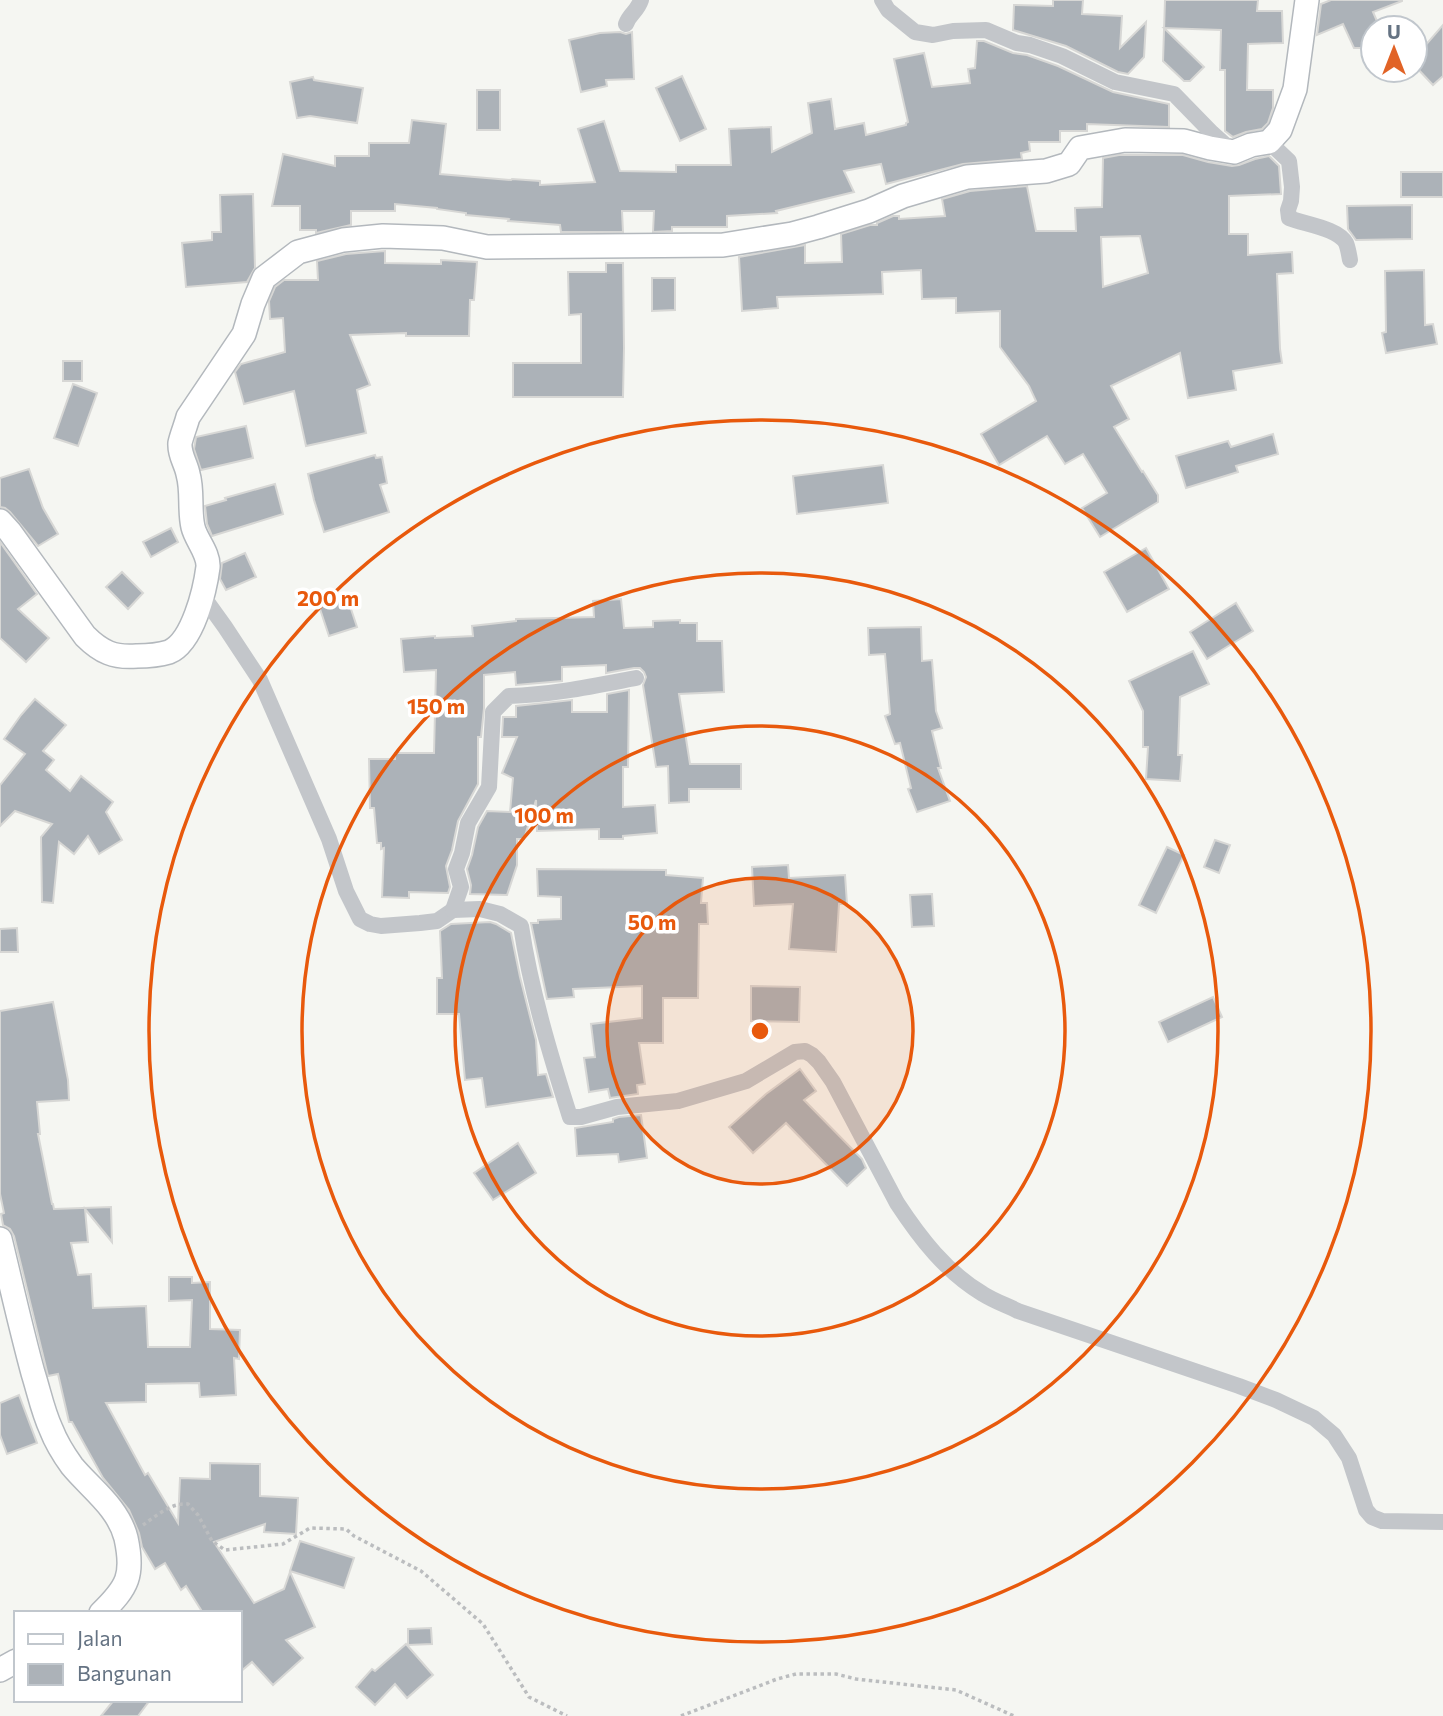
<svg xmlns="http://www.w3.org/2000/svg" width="1443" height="1716" viewBox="0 0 1443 1716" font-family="Commissioner,sans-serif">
<rect width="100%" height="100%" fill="#f5f6f2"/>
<g fill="#acb2b8" stroke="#d7d7d5" stroke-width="2" fill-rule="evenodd">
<polygon points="1053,0 1083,0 1082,14 1122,16 1120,48 1146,22 1144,57 1128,74 1118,72 1066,46 1013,30 1014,5 1053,6"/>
<polygon points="1165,0 1258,0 1257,11 1282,11 1283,43 1248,44 1247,90 1273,90 1273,108 1268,123 1262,129 1246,132 1233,137 1225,131 1225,70 1220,70 1221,30 1164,28 1204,67 1190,81 1184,81 1163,61"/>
<polygon points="1331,0 1402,0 1402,1 1373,12 1380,28 1373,28 1373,43 1361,48 1354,48 1343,24 1317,35 1321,4"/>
<polygon points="1443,25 1443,76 1433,85 1415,66 1415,37 1424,47"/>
<polygon points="620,32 626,34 632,32 634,79 606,80 607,86 581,92 569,40 600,33"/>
<polygon points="977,41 984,41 1013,53 1027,55 1058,66 1113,92 1169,104 1169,127 1087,124 1087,131 1060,131 1060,142 1029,142 1030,151 1021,153 1022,159 963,164 886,184 881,164 844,171 854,192 776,211 777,213 727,216 727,227 672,227 672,231 653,232 654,211 622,211 623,232 561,232 560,225 508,221 509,219 466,215 466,213 437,209 437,208 395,204 395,211 351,211 351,225 316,233 316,230 300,230 300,206 272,206 283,154 335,166 335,156 369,156 369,143 409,143 412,120 446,124 440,174 511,180 512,179 540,181 540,185 595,182 578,129 604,121 620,171 676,172 676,165 731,165 729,129 771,127 772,152 812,133 808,103 831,99 835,129 864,123 866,135 906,125 906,123 908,122 894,59 924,53 932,87 970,83 968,69 975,68"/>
<polygon points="682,76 706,129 680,141 656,88"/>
<polygon points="313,77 314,80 363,88 357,123 310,116 297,118 290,82"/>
<rect x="477" y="90" width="23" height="40"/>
<path d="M1119,155H1183L1208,162L1232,166L1239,165L1255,159L1269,156L1279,166L1281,194L1229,196V234H1248V255L1292,252L1293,273L1277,274L1280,349L1282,363L1233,371L1236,390L1188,398L1180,353L1111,386L1129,419L1114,427L1142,472L1143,471L1158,495V502L1100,537L1082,508L1107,493L1083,454L1065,464L1047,436L999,465L981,434L1036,401L1029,386L1000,347V311L956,313V298L922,299L921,270L882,272L883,294L777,297L778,308L742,311L739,257L805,245V263L842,262L841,234L870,225H877V223L893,216H899V219L945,216L942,199L970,191L1027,186L1036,231H1076L1075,208L1102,207L1103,158ZM1140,236L1148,273L1103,287L1101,237Z"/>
<rect x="1401" y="172" width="42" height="25"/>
<polygon points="253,194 255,268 247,282 186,287 182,243 212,240 212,232 221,232 220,195"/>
<polygon points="1412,205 1412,239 1356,240 1348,229 1347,206"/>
<polygon points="385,251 385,263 441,264 441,260 477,262 474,300 470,300 469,336 406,336 406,333 350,335 370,385 357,390 366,433 306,446 294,391 244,404 235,372 241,364 285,352 283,318 270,319 269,301 275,287 284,280 318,280 317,261 346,254"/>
<polygon points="606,263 623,263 624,348 623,397 513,397 513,363 581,363 581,314 569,315 568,272 606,272"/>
<polygon points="1424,270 1425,325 1433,324 1437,344 1386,353 1382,333 1386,332 1385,271"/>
<polygon points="652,278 675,278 675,310 652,311"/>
<rect x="63" y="361" width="19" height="20"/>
<polygon points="73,384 97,393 78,446 54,438"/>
<polygon points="246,426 253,458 201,470 194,449 196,437"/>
<polygon points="1273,434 1278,454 1236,466 1238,472 1186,488 1176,456 1228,441 1231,447"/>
<polygon points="375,455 376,458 382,457 387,483 380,485 389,512 324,532 314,500 308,474"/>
<polygon points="883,465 888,503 797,514 793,476"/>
<polygon points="29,469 43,508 58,534 38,546 10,512 5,508 0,507 0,478"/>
<polygon points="275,484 283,514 212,536 207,524 205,506 226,500 225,498"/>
<polygon points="171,528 178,542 151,557 143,542"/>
<polygon points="0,542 37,594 18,609 49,638 26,662 0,638"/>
<polygon points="1146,548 1169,589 1127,612 1104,572"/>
<polygon points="245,553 256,577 226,590 220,579 222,563"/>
<polygon points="122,572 143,593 128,609 106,587"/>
<polygon points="346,594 357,627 329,636 318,603"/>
<polygon points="621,599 624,628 653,627 653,621 680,620 680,623 697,623 697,641 722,641 724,692 679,694 690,764 741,764 741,789 689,789 689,802 669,803 668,766 656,767 643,685 646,677 644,672 640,668 634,668 606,673 606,665 562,667 562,681 516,685 515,672 484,675 484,708 481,737 478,737 478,784 458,821 452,850 446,866 450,887 448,893 409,892 409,898 382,897 384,848 381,849 381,843 377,843 374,808 370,808 369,759 395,759 395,753 434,753 436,670 404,672 401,639 435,636 435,638 473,636 472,626 516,621 516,619 594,617 593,601"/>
<polygon points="1236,603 1253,631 1207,659 1190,632"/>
<polygon points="921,627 922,661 932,660 936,711 942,728 932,731 941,768 938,768 950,801 917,812 908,789 911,788 900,743 895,744 885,716 890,714 885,654 869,655 868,628"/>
<polygon points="1193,651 1209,684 1180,697 1178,755 1182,755 1180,781 1146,779 1148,747 1143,747 1143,711 1129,681"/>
<polygon points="629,690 628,767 623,767 623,807 655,805 657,833 623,836 623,839 599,839 599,829 537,831 536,800 524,839 517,839 517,865 507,895 470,894 471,885 467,869 472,855 478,827 487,811 510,812 513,778 502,773 517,737 502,737 503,717 516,717 516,706 572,700 572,712 607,712 607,694"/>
<polygon points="35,699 66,725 43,751 54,760 46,770 70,791 81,776 113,802 106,812 122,840 99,854 88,836 74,854 59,842 53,903 42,902 41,837 52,824 15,811 0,826 0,785 25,754 4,739 21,715"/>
<polygon points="1215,840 1230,845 1219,873 1204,867"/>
<polygon points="1167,847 1184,855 1156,913 1139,905"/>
<polygon points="788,865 789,878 845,875 847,904 839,904 836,952 789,949 793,904 754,906 752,867"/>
<polygon points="537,869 666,870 666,875 703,878 701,903 707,903 708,924 699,924 698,998 663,998 663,1043 639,1043 645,1084 637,1085 638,1094 610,1098 608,1089 589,1092 584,1058 595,1057 591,1024 642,1018 642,986 573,989 574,997 547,999 531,923 538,923 538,920 561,919 561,897 538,896"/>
<polygon points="932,894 934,926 912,927 910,895"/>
<polygon points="490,922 496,924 511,933 520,977 536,1040 538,1075 546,1074 553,1097 486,1107 482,1078 465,1080 459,1014 437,1014 437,978 442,978 440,931 451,924"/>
<polygon points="17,928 18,952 0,952 0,929"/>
<polygon points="751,986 800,987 799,1022 751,1021"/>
<polygon points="1213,997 1222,1017 1168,1042 1159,1022"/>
<polygon points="53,1002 68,1080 69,1100 37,1102 40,1134 38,1134 52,1204 53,1204 54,1209 111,1207 112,1242 85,1209 88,1242 71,1243 78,1275 91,1274 93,1308 146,1306 148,1347 190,1347 192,1300 169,1301 169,1277 192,1277 192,1283 210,1282 210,1329 240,1330 239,1359 234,1358 236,1395 200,1397 199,1383 146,1384 146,1402 106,1403 145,1475 148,1473 178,1523 180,1478 210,1479 210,1463 260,1464 260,1496 298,1498 296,1534 264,1532 265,1524 214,1542 254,1603 284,1589 290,1572 315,1627 286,1640 303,1658 273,1685 252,1662 240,1672 240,1613 203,1613 186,1586 181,1590 165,1563 155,1569 142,1547 139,1533 129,1510 103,1478 72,1422 69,1422 58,1374 48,1376 14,1236 10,1229 3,1225 1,1214 4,1213 0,1194 0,1011"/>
<polygon points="800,1069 816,1091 804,1100 862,1159 866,1168 847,1186 786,1123 753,1153 729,1127 766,1094"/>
<polygon points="641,1115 647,1158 619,1162 618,1154 577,1156 575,1128 613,1122 613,1119 619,1117"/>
<polygon points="518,1143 536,1173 493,1200 474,1173"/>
<polygon points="19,1395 37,1443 7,1454 0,1435 0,1403"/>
<polygon points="300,1541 354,1558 344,1588 290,1571"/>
<polygon points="431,1628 432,1644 408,1645 408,1629"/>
<polygon points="406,1644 433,1675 407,1698 395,1684 375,1705 356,1687 372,1669 375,1671"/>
<polygon points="114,1700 150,1700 138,1716 101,1716"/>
</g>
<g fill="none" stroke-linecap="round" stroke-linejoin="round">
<defs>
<g id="secondary">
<path d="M0,521L10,532L85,636C101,652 114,658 137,656C147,656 159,655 169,652C193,642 205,590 208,567C209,553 196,540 193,527C189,510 193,491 188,474C186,463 179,455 180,443C182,434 186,425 188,417L244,334L253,304L264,278L298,252L343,240L383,236L443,238L487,247L723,245L792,234L818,227L869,211L903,196L967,177L1046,171L1069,164L1080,148L1125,140L1184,141L1210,148L1234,152L1251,145L1269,142L1280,130L1295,89L1307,0"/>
<path d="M0,1239C11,1284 21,1329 33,1373C39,1392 43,1412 51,1429C56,1442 64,1455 72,1466C91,1489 118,1507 126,1538C134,1575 128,1587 101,1613"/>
<polyline points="0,1670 16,1661"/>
</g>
</defs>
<use href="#secondary" stroke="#b3b8bd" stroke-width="26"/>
<g stroke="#bbbdbf" stroke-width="3.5" stroke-dasharray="3.5 3.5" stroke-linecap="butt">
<path d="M143,1525C156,1516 172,1502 188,1504L198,1515L212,1541L225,1550L283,1544L310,1528L346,1529L354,1536L421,1571L483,1624L529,1697L567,1716"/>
<polyline points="681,1716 777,1679 796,1674 836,1674 856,1679 956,1690 1014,1716"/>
</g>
<g stroke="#c3c6ca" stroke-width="16">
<polyline points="882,0 888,10 915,32 933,35 953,31 986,30 1017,43 1030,45 1062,56 1115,82 1174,94 1212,133 1232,151"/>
<path d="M626,24C630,13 637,12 641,0"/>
<path d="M1269,142L1289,161L1292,187L1291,201L1288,210L1289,218C1304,224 1338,228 1346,243C1348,248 1349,254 1350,260"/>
<path d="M202,595L225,627L260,680L329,839L346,891L360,919L370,924L381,926L420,923L437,921L453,910L480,909L500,914L521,926C531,991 550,1054 570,1117H581L617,1107L678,1101L746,1081L795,1052L805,1051L812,1055L819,1062L833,1082L897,1203C920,1238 946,1272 983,1294C994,1301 1006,1305 1018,1311L1239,1386L1276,1400L1314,1418L1334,1435L1349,1458L1366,1510L1372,1517L1382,1521L1443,1522"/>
<path d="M453,910L461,887L456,869L462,853L468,823L489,787L493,712L509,696C552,695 594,686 636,678"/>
</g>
<use href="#secondary" stroke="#fff" stroke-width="23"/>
</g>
<circle cx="760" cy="1031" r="153" fill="#e8590c" fill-opacity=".12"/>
<g fill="none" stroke="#e8590c" stroke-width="3.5">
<circle cx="760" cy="1031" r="153"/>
<circle cx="760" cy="1031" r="305"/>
<circle cx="760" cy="1031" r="458"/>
<circle cx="760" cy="1031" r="611"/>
</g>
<circle cx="760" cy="1031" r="10" fill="#e8590c" stroke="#fff" stroke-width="3.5"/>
<g font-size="21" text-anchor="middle" font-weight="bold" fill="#e8590c" stroke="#fff" stroke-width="7" stroke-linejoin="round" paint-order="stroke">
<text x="328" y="606">200 m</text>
<text x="436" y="714">150 m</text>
<text x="544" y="823">100 m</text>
<text x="652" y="930">50 m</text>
</g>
<rect x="14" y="1611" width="228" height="91" fill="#ffffff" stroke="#c1c7cd" stroke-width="2"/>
<rect x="28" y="1634" width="35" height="10" fill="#ffffff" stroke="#c1c7cd" stroke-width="2"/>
<text x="77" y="1646" font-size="21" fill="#657383">Jalan</text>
<rect x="28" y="1664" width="35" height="21" fill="#acb2b8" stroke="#c1c7cd" stroke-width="2"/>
<text x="77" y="1681" font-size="21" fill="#657383">Bangunan</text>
<g transform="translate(1394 49)"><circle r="33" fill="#ffffff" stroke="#c1c7cd" stroke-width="2"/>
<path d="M0-5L12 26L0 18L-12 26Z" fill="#e16326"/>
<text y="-10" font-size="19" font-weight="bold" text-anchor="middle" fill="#657383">U</text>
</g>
</svg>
